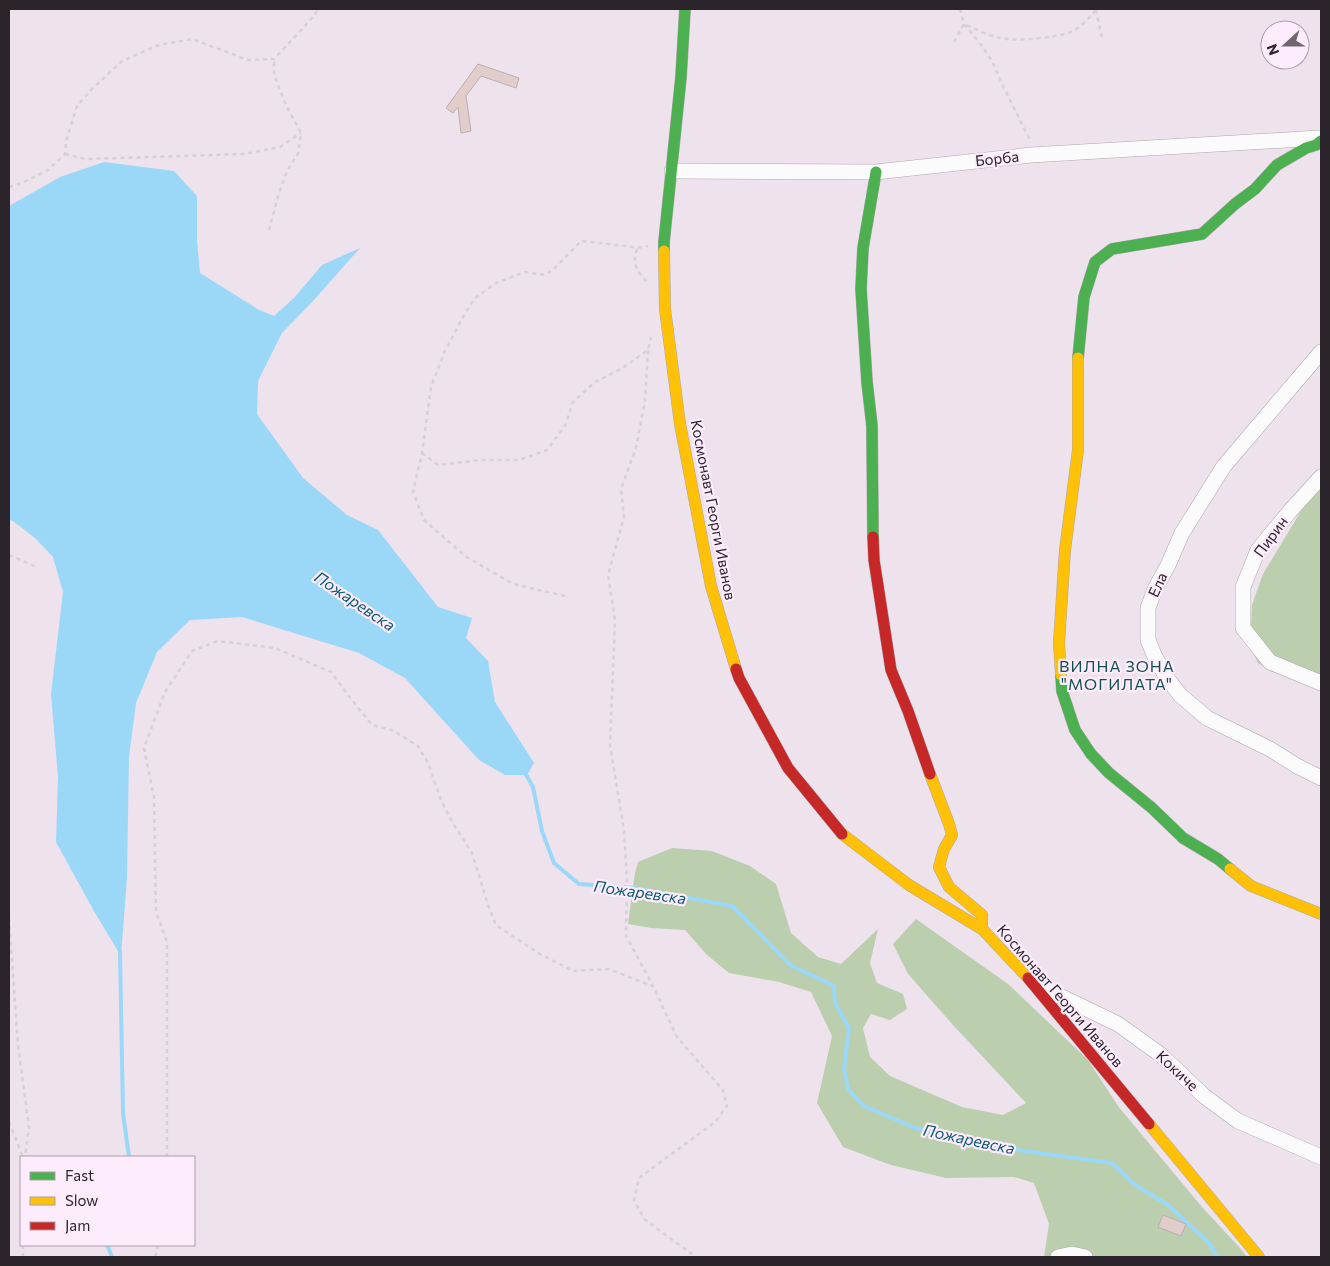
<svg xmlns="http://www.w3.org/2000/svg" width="1330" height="1266" viewBox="0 0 1330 1266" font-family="Commissioner,sans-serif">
<rect width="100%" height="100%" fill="#eee2ed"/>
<g fill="#bbcfae">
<polygon points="1321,485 1321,679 1272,672 1258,663 1250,646 1252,605 1263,574 1301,511 1318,487"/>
<polygon points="672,848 712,851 750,866 776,884 791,933 818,957 841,964 878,929 870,963 877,983 903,994 907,1009 890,1020 871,1014 863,1028 870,1057 890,1076 962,1107 1003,1115 1026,1103 953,1025 908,974 893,944 916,919 1008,984 1088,1060 1118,1106 1202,1207 1240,1248 1247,1257 1044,1257 1049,1224 1034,1183 1014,1177 946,1178 891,1165 843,1147 817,1103 832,1036 811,992 779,982 729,973 707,955 685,930 651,928 628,924 635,873 638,862"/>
</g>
<polygon fill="#9bd8f8" points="104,162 174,171 197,196 197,240 200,273 259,310 274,316 294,298 322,265 360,248 313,301 282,333 258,381 257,414 303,478 347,515 378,530 438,607 472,618 466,638 488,661 495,702 534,763 527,775 505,775 479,760 405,678 359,653 242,617 190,620 157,652 136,703 129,757 127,878 121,956 95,913 56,842 58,777 51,694 63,592 53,557 35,538 13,521 9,520 9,206 60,177"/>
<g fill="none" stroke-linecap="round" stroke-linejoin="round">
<g stroke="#9bd8f8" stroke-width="4">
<polyline points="524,771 533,787 542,831 554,863 579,884 635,888 732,906 790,965 834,986 835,1003 849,1028 844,1068 848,1089 864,1106 915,1128 1003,1148 1112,1163 1134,1184 1168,1205 1209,1243 1217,1257"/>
<polyline points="120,952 123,1113 129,1157"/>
<polyline points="107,1245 112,1257"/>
</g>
</g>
<g fill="#e2cdcb" stroke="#b9aeb2">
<polygon points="478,64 519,78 516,88 481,76 466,96 471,131 461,133 458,107 453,113 446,108"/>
<polygon points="1163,1215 1186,1224 1181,1236 1158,1227"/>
</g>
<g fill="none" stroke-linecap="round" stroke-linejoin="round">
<defs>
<g id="street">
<polyline points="672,171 876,172 1031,155 1319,138"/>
<polyline points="1321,352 1224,466 1182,533 1168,565 1155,589 1148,608 1148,640 1155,657 1167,678 1180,695 1207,718 1270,749 1297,766 1321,778"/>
<polyline points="1321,477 1290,511 1258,550 1243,587 1243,628 1270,662 1321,683"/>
<polyline points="1037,985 1118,1024 1161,1055 1204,1096 1238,1121 1321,1157"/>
<polyline points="1058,1257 1072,1254 1085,1257"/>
</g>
<g id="fast">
<polyline points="664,251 664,242 681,77 685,9"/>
<polyline points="1078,358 1084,297 1095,262 1112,249 1202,234 1235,204 1255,189 1277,165 1306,148 1316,145 1321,141"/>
<polyline points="873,537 872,426 867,382 861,289 863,248 876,172"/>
<polyline points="1061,675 1062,691 1075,730 1091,754 1109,773 1152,808 1183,838 1218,859 1230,869"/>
</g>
<g id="slow">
<polyline points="664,251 665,309 680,424 711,586 736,669"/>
<polyline points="1061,675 1059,643 1065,550 1078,450 1078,358"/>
<polyline points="930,774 949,824 952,835 944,849 939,867 949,887 982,915 982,925"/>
<polyline points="842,834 909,885 982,929 1028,978"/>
<polyline points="1230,869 1251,886 1321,914"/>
<polyline points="1149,1124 1259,1257"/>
</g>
<g id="jam">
<polyline points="873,537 874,560 891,670 908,711 930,774"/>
<polyline points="736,669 739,678 788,768 842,834"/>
<polyline points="1028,978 1149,1124"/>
</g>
</defs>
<use href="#street" stroke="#aea6ad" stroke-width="16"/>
<use href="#fast" stroke="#aea6ad" stroke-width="12"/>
<use href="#slow" stroke="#aea6ad" stroke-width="12"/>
<use href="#jam" stroke="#aea6ad" stroke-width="12"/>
<g stroke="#d5d2d5" stroke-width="2.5" stroke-dasharray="4 4" stroke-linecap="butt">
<polyline points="960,9 964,24 982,46 993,63 1003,86 1029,138 1029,143"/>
<polyline points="1096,10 1102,38"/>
<path d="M954,42L964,24C978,30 993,38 1008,39C1021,41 1062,37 1073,31C1082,26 1089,18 1096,10"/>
<polyline points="65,154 86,159 244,154 280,147 301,133"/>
<polyline points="9,187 24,182 48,170 65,154 66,141 77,106 91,90 122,61 159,45 192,39 248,60 274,59 314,16 318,9"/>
<polyline points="269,230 279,193 287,171 298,154 301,133 286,105 274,75 274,59"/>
<path d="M637,249C631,264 638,272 648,283"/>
<polyline points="648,350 645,400 636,448 621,489 624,517 608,575 615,620 610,745 624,830 627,881 626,936 651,982 677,1037 723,1090 727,1106 715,1122 639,1178 634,1200 644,1219 696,1257"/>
<polyline points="422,453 438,465 480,460 519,460 547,450 565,426 573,402 595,382 621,369 648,350 651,337"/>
<polyline points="9,555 37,567"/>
<polyline points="565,596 513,584 465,556 424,520 413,492 422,453 431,387 445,351 464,315 475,298 496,283 525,272 545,275 554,269 581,241 626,246 637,248 648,246"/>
<polyline points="9,918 18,1046 29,1127 25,1157"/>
<polyline points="9,1122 23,1157"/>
<polyline points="167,1157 167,942 156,912 154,797 144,748 165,692 192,651 218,641 275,648 331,672 355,704 372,725 392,730 418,746 428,763 441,800 451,820 472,853 488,905 496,925 540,954 573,971 609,969 652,986"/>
<polyline points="23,1257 23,1245"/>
<polyline points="155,1257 158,1245"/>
</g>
<use href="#street" stroke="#fcfbfc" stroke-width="15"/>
<use href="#fast" stroke="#4caf50" stroke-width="11"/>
<use href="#slow" stroke="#ffc107" stroke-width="11"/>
<use href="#jam" stroke="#c62828" stroke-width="11"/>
</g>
<g text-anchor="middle" stroke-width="4.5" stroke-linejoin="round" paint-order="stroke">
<g font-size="15" fill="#2c242b" stroke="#fdedfc">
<text transform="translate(997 159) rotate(-6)" y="5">Борба</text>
<text transform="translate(713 510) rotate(79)" y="5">Космонавт Георги Иванов</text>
<text transform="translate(1271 537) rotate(-54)" y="5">Пирин</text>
<text transform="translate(1158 585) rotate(-65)" y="5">Ела</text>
<text transform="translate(1060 996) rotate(49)" y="5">Космонавт Георги Иванов</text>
<text transform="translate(1177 1071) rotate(43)" y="5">Кокиче</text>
</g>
<g font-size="16" font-style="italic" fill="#0c5974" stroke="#fdedfc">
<text transform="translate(355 601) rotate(34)" y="6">Пожаревска</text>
<text transform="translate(640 892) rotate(8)" y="6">Пожаревска</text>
<text transform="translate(969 1139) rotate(12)" y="6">Пожаревска</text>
</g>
<g font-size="16" letter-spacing="1" fill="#145152" stroke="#fdedfc">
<text x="1117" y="672">ВИЛНА ЗОНА<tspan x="1117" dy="18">"МОГИЛАТА"</tspan></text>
</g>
</g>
<rect width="1330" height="1266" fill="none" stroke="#2c242b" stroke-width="20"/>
<rect x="20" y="1156" width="175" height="90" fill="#fdedfc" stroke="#a99da8"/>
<rect x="30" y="1172" width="25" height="8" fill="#4caf50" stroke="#a99da8"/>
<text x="65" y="1181" font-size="15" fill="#2c242b">Fast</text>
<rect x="30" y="1197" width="25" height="8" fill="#ffc107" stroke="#a99da8"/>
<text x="65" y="1206" font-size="15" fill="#2c242b">Slow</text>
<rect x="30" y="1222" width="25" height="8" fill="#c62828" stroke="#a99da8"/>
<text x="65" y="1231" font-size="15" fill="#2c242b">Jam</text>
<g transform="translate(1285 45) rotate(249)"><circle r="24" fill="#fdedfc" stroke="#a99da8"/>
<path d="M0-4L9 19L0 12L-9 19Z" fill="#70666f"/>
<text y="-8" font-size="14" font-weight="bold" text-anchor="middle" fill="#2c242b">N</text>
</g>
</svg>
